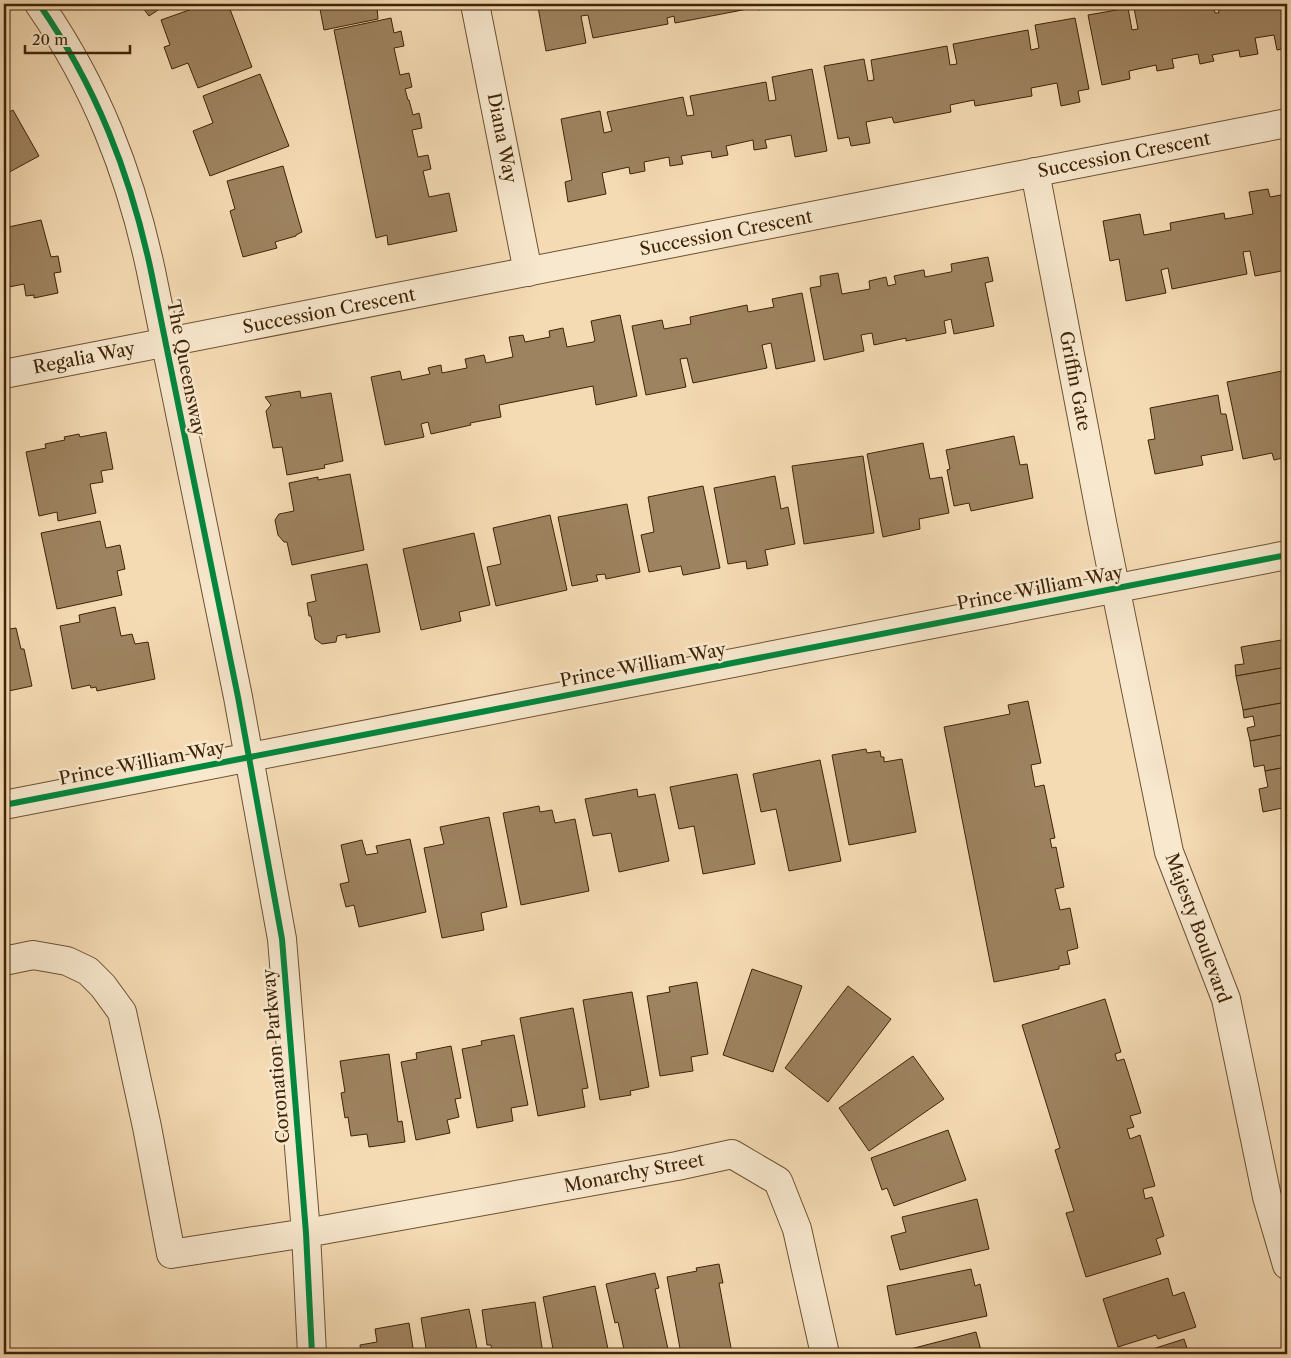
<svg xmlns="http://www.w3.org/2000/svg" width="1291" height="1358" viewBox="0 0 1291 1358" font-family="'Libre Caslon Text',serif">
<rect width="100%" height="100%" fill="#f5dbb4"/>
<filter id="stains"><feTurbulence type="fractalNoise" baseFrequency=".004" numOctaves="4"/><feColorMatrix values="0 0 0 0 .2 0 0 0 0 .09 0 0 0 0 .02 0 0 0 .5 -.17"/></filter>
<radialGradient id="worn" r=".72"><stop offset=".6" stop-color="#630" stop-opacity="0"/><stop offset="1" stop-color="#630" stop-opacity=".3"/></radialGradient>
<g fill="#9e8360" stroke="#3f2406">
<polygon points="140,4 167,4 149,16"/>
<polygon points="206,4 228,4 252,67 198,88 188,63 172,69 164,47 170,45 161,20"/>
<polygon points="319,4 395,4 377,7 378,19 324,30"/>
<polygon points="530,4 790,4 758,10 758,7 675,23 674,16 667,18 668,24 593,38 588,15 581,16 586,43 546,51 538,7 530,8"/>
<polygon points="1156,4 1213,4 1215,13 1219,13 1218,8 1225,7 1224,4 1287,4 1287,48 1277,50 1274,35 1255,38 1258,54 1240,57 1239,50 1212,55 1214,61 1200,64 1198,54 1172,59 1174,68 1157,71 1156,65 1129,71 1130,79 1102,85 1088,15 1128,8 1132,30 1138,29 1134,8"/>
<polygon points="391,18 394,33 401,31 404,46 394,48 400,75 409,73 412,87 405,89 408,100 409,100 413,115 419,113 420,117 422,128 412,130 418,157 428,155 431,169 423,171 429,197 449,193 457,231 388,245 387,235 376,238 334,30"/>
<polygon points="1075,18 1089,89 1078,91 1080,102 1061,106 1057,83 1031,88 1032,96 975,106 974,100 950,105 951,112 894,123 892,117 866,122 870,143 851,146 849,137 838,139 824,66 864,59 868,81 874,80 871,60 947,46 950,65 957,64 953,44 1028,30 1031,50 1039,48 1035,25"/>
<polygon points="812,69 827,151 795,157 791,135 765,140 767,148 754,150 753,140 726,146 728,155 712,158 711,151 681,156 683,164 670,166 669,157 644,162 645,171 630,174 629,167 602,173 606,194 568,202 565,182 572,180 561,119 600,111 604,133 612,131 607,112 683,97 687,116 694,115 690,96 766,82 769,101 776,100 772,77"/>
<polygon points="260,74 289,146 210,176 193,131 213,123 203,96"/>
<polygon points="13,110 39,156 4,175 4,115"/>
<polygon points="283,166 302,232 296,235 296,236 275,242 277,248 243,257 230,211 235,209 227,181"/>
<polygon points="1268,189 1270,197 1281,195 1287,227 1287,270 1255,276 1250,251 1243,252 1247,274 1172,289 1168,268 1161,270 1166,293 1126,301 1119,259 1110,261 1103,221 1140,214 1144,235 1171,230 1170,223 1224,213 1225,219 1253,214 1249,192"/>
<polygon points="41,220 51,257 58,256 61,272 54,273 58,293 34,298 34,295 26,296 24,284 4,288 4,228"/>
<polygon points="988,257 993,281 985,283 994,326 954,334 951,319 944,321 946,333 906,341 906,338 874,345 872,333 861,335 864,351 824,360 810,288 821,286 820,276 838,273 842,294 870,289 869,281 886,277 888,286 896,284 894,276 923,270 924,270 925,277 951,272 952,271 951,264"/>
<polygon points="802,293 815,361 776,369 771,343 762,345 767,368 693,383 687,358 680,359 686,387 646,395 632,326 662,320 664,329 691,324 690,317 747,305 748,312 774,307 772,299"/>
<polygon points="620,315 637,396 596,405 593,386 499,405 501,417 470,423 471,425 431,434 428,422 421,424 424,437 385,445 371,377 400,371 402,380 430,374 428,368 432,367 441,365 442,373 467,368 465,359 484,355 486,363 513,357 509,337 523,335 525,342 550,337 549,331 563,328 567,347 593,342 595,341 591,321"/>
<polygon points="1287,370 1287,457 1274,460 1272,453 1243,459 1227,382"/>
<polygon points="300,391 301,398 331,393 343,461 324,465 325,468 287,475 282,447 273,448 266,411 271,405 265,397"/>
<polygon points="1218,395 1221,414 1226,414 1233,450 1201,456 1203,465 1155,474 1148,440 1155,439 1150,408"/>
<polygon points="106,432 113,469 101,471 103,482 90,484 96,513 58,521 57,512 39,516 26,452 46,448 45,444 65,440 64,437 79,434 80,437"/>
<polygon points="1014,436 1020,465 1027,464 1033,498 971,511 969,503 954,506 947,470 950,469 946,450"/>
<polygon points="923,443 930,479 942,477 949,513 919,519 920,529 883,537 867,454"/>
<polygon points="863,456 874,533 804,544 792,466"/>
<polygon points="350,474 364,550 292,565 287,542 284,542 278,535 275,520 279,514 294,511 289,483 318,477 318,480"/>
<polygon points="775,476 781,509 788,507 795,544 765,550 768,565 747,569 746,561 728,564 714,488"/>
<polygon points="703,486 720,568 684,575 683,575 681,566 649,572 641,535 654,532 648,497"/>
<polygon points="627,504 640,572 606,579 605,574 596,575 598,581 572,586 558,517"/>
<polygon points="550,515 567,590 496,606 487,567 501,564 493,528"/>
<polygon points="100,521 106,548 120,545 125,569 117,571 122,595 57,609 41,533"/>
<polygon points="474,533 490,605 459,612 461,621 421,630 403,549"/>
<polygon points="367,564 380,632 346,638 346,634 337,636 336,642 322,644 315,639 311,616 309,616 307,603 316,601 311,575"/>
<polygon points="115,607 121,636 132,634 135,644 148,642 155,679 97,691 96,687 91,688 90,685 72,689 60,626 80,622 79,615"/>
<polygon points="16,628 21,649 24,649 32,686 4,692 4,630"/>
<polygon points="1287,639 1287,667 1236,676 1235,665 1244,664 1241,647"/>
<polygon points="1287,667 1287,702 1243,710 1236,676"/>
<polygon points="1028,701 1041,763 1031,765 1035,787 1044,785 1055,838 1050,839 1052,848 1056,847 1064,887 1055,889 1060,910 1070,908 1078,948 1067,951 1070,964 1059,966 1059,969 994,982 944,727 1010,714 1008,705"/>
<polygon points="1287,702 1287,734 1250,741 1247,728 1255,726 1253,716 1244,718 1243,710"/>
<polygon points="1287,734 1287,767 1265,771 1264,765 1254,767 1250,741"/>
<polygon points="866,749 867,753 880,751 881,757 884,757 884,762 902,759 916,832 849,845 832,755"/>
<polygon points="820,760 841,861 789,871 776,809 761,812 753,774"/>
<polygon points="1287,767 1287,807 1263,812 1259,789 1268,787 1265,771"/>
<polygon points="737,774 755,864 703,874 694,826 679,829 670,787"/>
<polygon points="637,789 638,797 655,794 669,861 619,872 611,833 593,836 585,799"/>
<polygon points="539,806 540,812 552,810 555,823 575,819 589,891 521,905 503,813"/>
<polygon points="489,817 507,907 481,913 484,930 442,938 424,848 444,844 440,827"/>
<polygon points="410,839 426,912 359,927 354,905 346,907 340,884 349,882 341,845 362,840 366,855 378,853 376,846"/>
<polygon points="752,969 802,986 773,1072 723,1055"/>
<polygon points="697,982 708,1054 691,1057 693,1071 660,1076 647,996 670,992 669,987"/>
<polygon points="848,986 891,1019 828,1102 785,1068"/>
<polygon points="632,992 649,1087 630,1091 631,1095 600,1100 583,1000"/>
<polygon points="1105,999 1121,1052 1115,1054 1117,1061 1124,1059 1141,1113 1130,1116 1134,1127 1127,1129 1130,1139 1140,1135 1155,1186 1143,1189 1145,1199 1152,1197 1164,1236 1156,1239 1161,1254 1086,1277 1066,1213 1074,1211 1055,1150 1060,1148 1022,1025"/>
<polygon points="573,1008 588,1088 582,1089 585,1107 538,1116 520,1018"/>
<polygon points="514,1035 528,1105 511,1108 513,1121 477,1128 462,1049 482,1045 481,1041"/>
<polygon points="451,1046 461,1098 455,1099 459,1117 447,1120 450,1133 416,1140 401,1062 417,1059 416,1053"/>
<polygon points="389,1054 398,1122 402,1121 405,1142 369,1147 367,1134 351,1136 348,1117 345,1118 341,1093 345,1092 340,1061"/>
<polygon points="913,1056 944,1099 869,1151 839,1108"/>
<polygon points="948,1130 966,1180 894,1206 887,1188 882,1190 871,1158"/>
<polygon points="977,1199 989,1249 900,1270 891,1236 906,1232 902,1217"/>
<polygon points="719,1264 723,1283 719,1283 732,1353 681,1354 667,1277 697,1271 696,1268"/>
<polygon points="971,1269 975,1286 980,1284 987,1316 896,1335 887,1286"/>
<polygon points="655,1273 659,1288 655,1289 669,1354 625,1354 618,1322 615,1323 606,1284"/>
<polygon points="1168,1278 1173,1296 1184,1292 1196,1327 1158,1339 1156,1335 1118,1347 1103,1299"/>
<polygon points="595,1286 609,1354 554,1354 543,1297"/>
<polygon points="535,1302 543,1354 492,1354 491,1345 487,1345 482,1310"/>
<polygon points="469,1309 478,1354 427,1354 421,1318"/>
<polygon points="409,1323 414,1354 361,1354 360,1345 377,1342 375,1329"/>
<polygon points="976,1332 982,1354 896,1354 895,1353"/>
<polygon points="1184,1339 1189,1354 1137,1354"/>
</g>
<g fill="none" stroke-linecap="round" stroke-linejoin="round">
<defs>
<g id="minor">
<path d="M39,4C96,86 130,173 151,271L238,697L282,939L306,1233L312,1354"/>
<polyline points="475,4 528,272"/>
<polyline points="1035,172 1103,527 1169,852 1226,999 1267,1197 1287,1265"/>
<polyline points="4,374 1287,123"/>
<polyline points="4,805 1287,555"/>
<polyline points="4,961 33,955 67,961 88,971 103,986 122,1012 147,1127 171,1254 306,1233 677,1166 732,1154 778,1181 797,1229 825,1354"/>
</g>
</defs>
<use href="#minor" stroke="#6c5232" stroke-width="30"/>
<use href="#minor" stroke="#f8e8ce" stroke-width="28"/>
<defs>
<g id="cycleway">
<path d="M39,4C96,86 130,173 151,271L238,697L282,939L306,1233L312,1354"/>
<polyline points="4,805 1287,555"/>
</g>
</defs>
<use href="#cycleway" stroke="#f8e8ce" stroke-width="9"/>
<use href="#cycleway" stroke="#00873e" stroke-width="6"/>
</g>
<g text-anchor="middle" stroke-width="5" stroke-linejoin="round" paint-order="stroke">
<g font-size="18" fill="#3f2406" stroke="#f8e8ce">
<text transform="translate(502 138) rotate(79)" y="6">Diana Way</text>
<text transform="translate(1124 155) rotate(-11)" y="6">Succession Crescent</text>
<text transform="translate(726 233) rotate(-11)" y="6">Succession Crescent</text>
<text transform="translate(329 311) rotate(-11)" y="6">Succession Crescent</text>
<text transform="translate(84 358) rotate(-11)" y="6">Regalia Way</text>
<text transform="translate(186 368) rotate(79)" y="6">The Queensway</text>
<text transform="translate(1075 381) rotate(79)" y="6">Griffin Gate</text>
<text transform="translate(1040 588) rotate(-11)" y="6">Prince William Way</text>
<text transform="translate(643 665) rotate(-11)" y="6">Prince William Way</text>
<text transform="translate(142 763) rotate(-11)" y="6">Prince William Way</text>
<text transform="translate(1198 928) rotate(70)" y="6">Majesty Boulevard</text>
<text transform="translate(276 1056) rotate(-95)" y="6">Coronation Parkway</text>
<text transform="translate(634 1173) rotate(-11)" y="6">Monarchy Street</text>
</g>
</g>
<rect width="1291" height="1358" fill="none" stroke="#f5dbb4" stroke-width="20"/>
<rect x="5" y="5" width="1281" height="1348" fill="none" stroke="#3f2406" stroke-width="2.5"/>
<rect x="10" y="10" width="1271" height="1338" fill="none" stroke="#3f2406"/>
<path d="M25 45v8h105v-8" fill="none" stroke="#3f2406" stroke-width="2.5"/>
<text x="32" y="45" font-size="15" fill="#3f2406" stroke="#f8e8ce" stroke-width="4" paint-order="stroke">20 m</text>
<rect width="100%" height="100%" filter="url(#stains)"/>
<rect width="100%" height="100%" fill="url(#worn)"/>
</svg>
